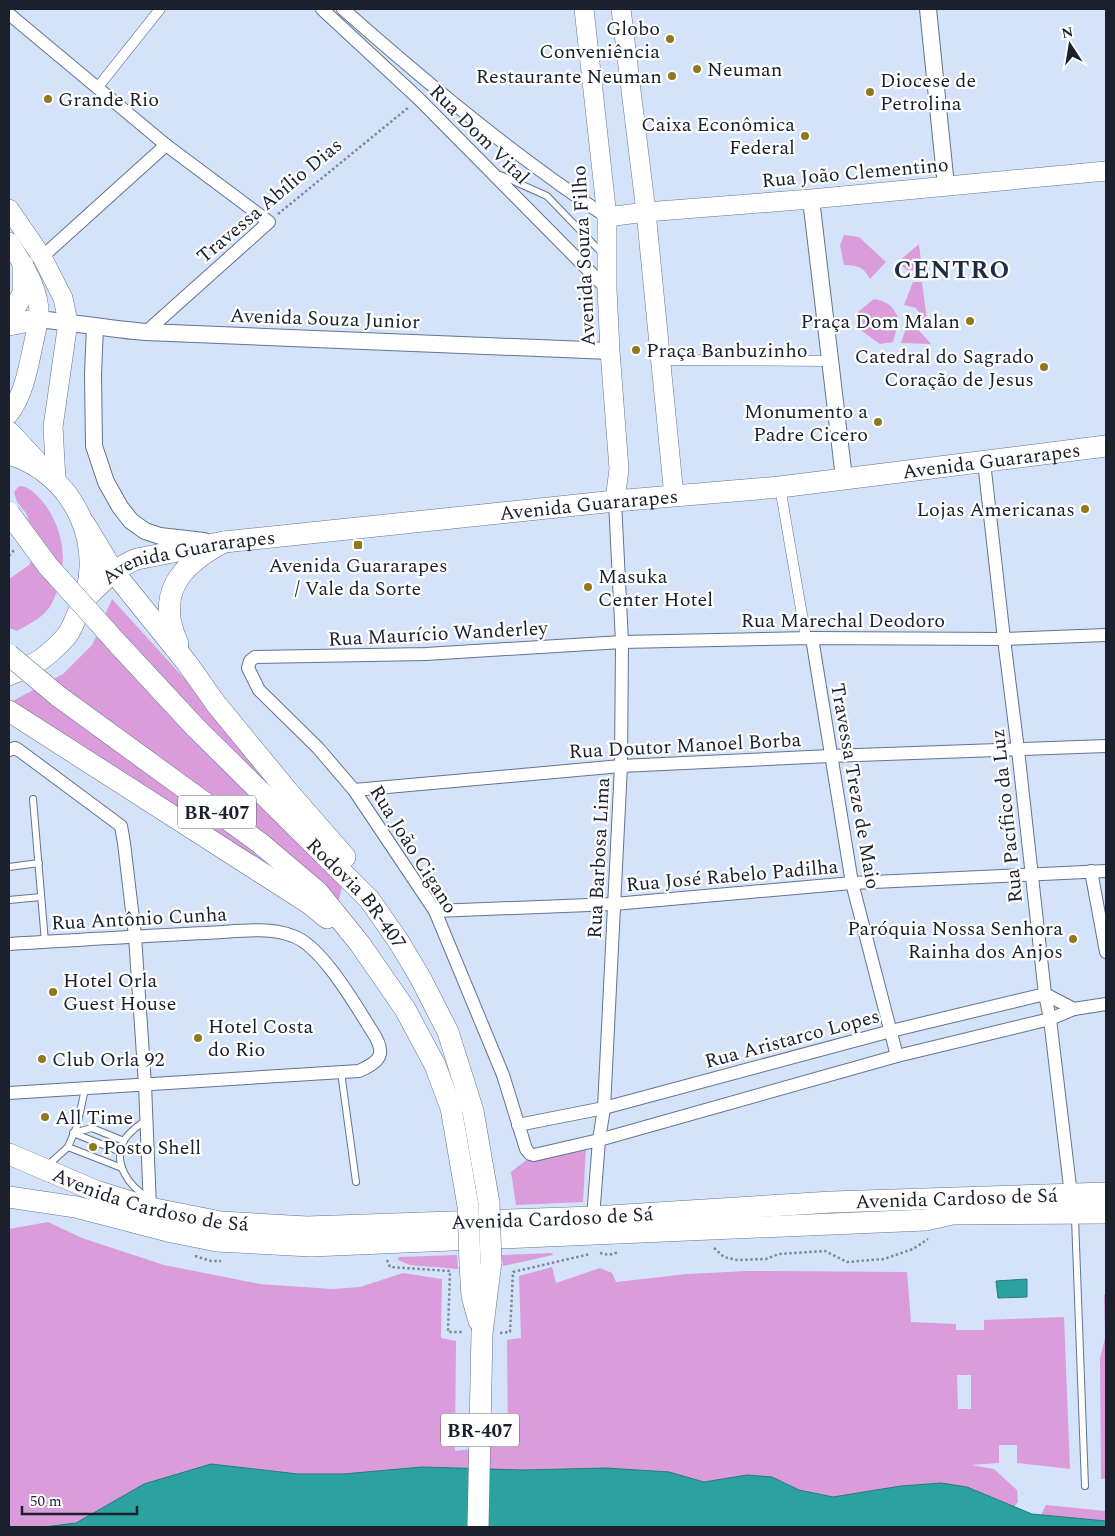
<svg xmlns="http://www.w3.org/2000/svg" width="1115" height="1536" viewBox="0 0 1115 1536" font-family="Spectral,serif">
<rect width="100%" height="100%" fill="#d4e3fa"/>
<g fill="#da9cdb" fill-rule="evenodd">
<path d="M844,235L859,237L886,262L870,279C863,266 858,266 844,265L840,245Z"/>
<polygon points="919,244 922,270 908,271 898,262"/>
<polygon points="913,282 922,282 928,328 919,322 921,315 916,308 904,305"/>
<path d="M874,299C889,302 893,306 899,320L893,342L880,344L858,328V312Z"/>
<polygon points="909,319 931,344 901,343"/>
<path d="M19,486C29,486 36,494 43,502C66,532 69,569 52,603C45,617 29,624 17,631L9,628V579L29,565L34,555L31,528L26,513L17,502L14,492Z"/>
<polygon points="112,599 202,698 346,868 335,918 9,703 63,674 92,645"/>
<polygon points="586,1148 583,1202 516,1205 511,1172 529,1158"/>
<path d="M48,1222L82,1238L164,1265L260,1284L332,1289L360,1287L403,1273L442,1279L441,1338L456,1341L455,1451L508,1445L507,1340L521,1338L519,1276L552,1267L556,1283L600,1268L612,1273L616,1282L687,1274L748,1271L907,1272L911,1322L956,1324V1330H984V1320L1064,1317L1070,1469L1017,1463V1445H999V1463L971,1465L994,1469L1017,1490L1018,1502L1008,1514L859,1527H9V1229ZM957,1375H971V1409H958Z"/>
<polygon points="552,1253 553,1255 503,1266 501,1255"/>
<polygon points="457,1255 458,1269 410,1265 398,1260 399,1257"/>
<polygon points="1104,1295 1106,1295 1106,1479 1101,1479 1100,1358 1105,1338"/>
<polygon points="1046,1505 1106,1511 1106,1527 1035,1527"/>
</g>
<g fill="#2ba29f" stroke="#267b7c">
<polygon points="1027,1279 1027,1297 998,1298 996,1281"/>
<polygon points="211,1464 298,1474 343,1474 422,1467 523,1470 606,1468 669,1472 704,1482 747,1475 772,1477 799,1490 833,1497 901,1486 941,1483 967,1487 1032,1514 1106,1521 1106,1527 44,1527 76,1523 144,1484"/>
</g>
<g fill="none" stroke-linecap="round" stroke-linejoin="round">
<defs>
<g id="service">
<polyline points="500,175 547,196 603,254"/>
<polyline points="33,799 45,942"/>
<polyline points="9,867 39,863"/>
<polyline points="9,900 41,897"/>
<polyline points="341,1072 356,1182"/>
<path d="M146,1120C138,1126 130,1131 125,1139C111,1162 129,1187 149,1198"/>
<polyline points="73,1133 92,1128 124,1141"/>
<polyline points="73,1133 121,1152"/>
<polyline points="68,1147 122,1168"/>
<polyline points="47,1166 68,1147 77,1126 85,1089"/>
<polyline points="1075,1218 1085,1486"/>
</g>
<g id="pedestrian">
<polyline points="98,87 160,9"/>
<polyline points="659,360 829,361"/>
<polyline points="780,487 806,638"/>
</g>
<g id="minor">
<polyline points="322,9 419,99 607,289"/>
<path d="M343,9C427,83 513,155 607,217"/>
<polyline points="9,14 166,145 269,222 146,332"/>
<polyline points="42,257 166,145"/>
<polyline points="984,462 1004,639 1018,750 1045,994 1050,1019 1071,1195"/>
<polyline points="1106,635 1004,639 812,638 622,642 426,654 255,657 250,661 248,668 259,690 318,748 354,790 435,911 503,1075 526,1149 530,1154 534,1155 599,1140 897,1056 1050,1019 1074,1009 1106,1004"/>
<polyline points="812,638 852,883 897,1056"/>
<polyline points="9,750 15,748 20,751 121,826 124,843 135,936 145,1085 150,1208"/>
<polyline points="354,790 621,766 830,756 1106,746"/>
<polyline points="1091,871 1106,952"/>
<polyline points="435,911 614,904 852,883 1106,871"/>
<path d="M9,944C75,940 140,936 206,933C234,932 267,926 293,936C322,946 356,1006 372,1031C387,1054 381,1061 359,1071L9,1093"/>
<polyline points="518,1125 604,1108 891,1031 1045,994 1074,1009"/>
<polyline points="593,1217 599,1140 604,1108 621,766 622,642 615,501"/>
</g>
<g id="tertiary">
<polyline points="928,9 946,186"/>
<polyline points="811,199 844,478"/>
<path d="M39,319C75,323 110,329 146,332L610,351"/>
<polyline points="95,327 93,374 94,446 106,482 120,507 131,521 145,531 160,536 204,541"/>
</g>
<g id="secondary">
<polyline points="584,9 607,217 607,289 610,351 619,469 615,501"/>
<polyline points="621,9 646,212 674,496"/>
<polyline points="9,209 42,257 63,298 68,322 53,427 56,480"/>
<polyline points="607,217 646,212 811,199 1106,171"/>
<path d="M9,242C24,266 41,290 39,319C31,348 28,390 9,414"/>
</g>
<g id="primary">
<path id="s1" d="M86,598C102,582 116,567 137,559L224,542L615,501L780,487L1106,446"/>
</g>
<g id="trunk">
<polyline points="9,317 23,294 23,265"/>
<polyline points="9,325 39,319"/>
<polyline points="9,432 36,461"/>
<path d="M9,454C76,474 110,551 78,613C75,620 72,628 68,634C62,642 45,658 37,662C28,667 18,671 9,675"/>
<polyline points="84,523 113,571 187,663 216,704 290,794 345,857"/>
<path d="M178,644C155,594 180,565 224,542"/>
<path id="s2" d="M119,645L195,727L369,899L399,942L421,979L448,1032L473,1111L489,1203"/>
<polyline points="58,696 260,843 318,892 360,944 405,1009 435,1065 451,1108 468,1206"/>
<polyline points="9,711 310,904 327,918"/>
<path id="s3" d="M9,1154L96,1191L150,1208L221,1222L307,1227L593,1217L832,1202L1106,1193"/>
<polyline points="9,1197 76,1207 172,1232 217,1241 311,1246 926,1220 952,1214 1106,1213"/>
<polyline points="470,1264 472,1296 479,1321"/>
<polyline points="478,1527 482,1333 491,1262"/>
</g>
</defs>
<use href="#service" stroke="#63748e" stroke-width="8"/>
<use href="#pedestrian" stroke="#63748e" stroke-width="11"/>
<use href="#minor" stroke="#63748e" stroke-width="14"/>
<use href="#tertiary" stroke="#63748e" stroke-width="18"/>
<use href="#secondary" stroke="#63748e" stroke-width="20"/>
<use href="#primary" stroke="#63748e" stroke-width="22"/>
<use href="#trunk" stroke="#63748e" stroke-width="22"/>
<g stroke="#7e899a" stroke-width="2.5" stroke-dasharray="2.5 2.5" stroke-linecap="butt">
<polyline points="278,214 409,107"/>
<polyline points="9,556 14,550"/>
<polyline points="714,1248 724,1257 737,1260 766,1259 779,1254 825,1251 847,1262 884,1259 913,1249 928,1239"/>
<polyline points="600,1253 609,1255 619,1252"/>
<polyline points="195,1256 211,1261 221,1261"/>
<polyline points="387,1260 390,1267 450,1271 448,1332 464,1332"/>
<polyline points="500,1333 510,1332 513,1272 590,1254"/>
</g>
<use href="#service" stroke="#fff" stroke-width="6"/>
<use href="#pedestrian" stroke="#fff" stroke-width="10"/>
<use href="#minor" stroke="#fff" stroke-width="12"/>
<use href="#tertiary" stroke="#fff" stroke-width="16"/>
<use href="#secondary" stroke="#fff" stroke-width="19"/>
<use href="#primary" stroke="#fff" stroke-width="21"/>
<use href="#trunk" stroke="#fff" stroke-width="21"/>
<defs>
<g id="trunk-bridge">
<polyline points="9,513 48,566 119,645"/>
<polyline points="9,655 58,696"/>
<polyline points="489,1203 491,1262"/>
<polyline points="468,1206 470,1264"/>
</g>
</defs>
<use href="#trunk-bridge" stroke="#63748e" stroke-width="22" stroke-linecap="butt"/>
<use href="#trunk-bridge" stroke="#fff" stroke-width="21"/>
</g>
<g fill="#90781d" stroke="#fff" stroke-width="2">
<circle cx="670" cy="39" r="5"/>
<circle cx="697" cy="69" r="5"/>
<circle cx="672" cy="76" r="5"/>
<circle cx="870" cy="92" r="5"/>
<circle cx="48" cy="99" r="5"/>
<circle cx="805" cy="136" r="5"/>
<circle cx="970" cy="321" r="5"/>
<circle cx="636" cy="350" r="5"/>
<circle cx="1044" cy="367" r="5"/>
<circle cx="878" cy="422" r="5"/>
<circle cx="1085" cy="509" r="5"/>
<rect x="353" y="540" width="10" height="10" rx="2.5"/>
<circle cx="588" cy="587" r="5"/>
<circle cx="1073" cy="939" r="5"/>
<circle cx="53" cy="992" r="5"/>
<circle cx="198" cy="1038" r="5"/>
<circle cx="42" cy="1059" r="5"/>
<circle cx="45" cy="1117" r="5"/>
<circle cx="93" cy="1147" r="5"/>
</g>
<g text-anchor="middle" stroke-width="4.5" stroke-linejoin="round" paint-order="stroke">
<g fill="#fff" stroke="#5f646b" stroke-width="1">
<rect x="178" y="795.5" width="78" height="33" rx="4"/>
<rect x="441" y="1413.5" width="78" height="33" rx="4"/>
</g>
<g font-size="19" font-weight="bold" fill="#1a212c">
<text x="217" y="819">BR-407</text>
<text x="480" y="1437">BR-407</text>
</g>
<g font-size="20" fill="#1a212c" stroke="#fff" text-anchor="start">
<text x="660" y="35" text-anchor="end">Globo<tspan x="660" dy="23">Conveniência</tspan></text>
<text x="707" y="76">Neuman</text>
<text x="662" y="83" text-anchor="end">Restaurante Neuman</text>
<text x="880" y="87">Diocese de<tspan x="880" dy="23">Petrolina</tspan></text>
<text x="58" y="106">Grande Rio</text>
<text x="795" y="131" text-anchor="end">Caixa Econômica<tspan x="795" dy="23">Federal</tspan></text>
<text x="960" y="328" text-anchor="end">Praça Dom Malan</text>
<text x="646" y="357">Praça Banbuzinho</text>
<text x="1034" y="363" text-anchor="end">Catedral do Sagrado<tspan x="1034" dy="23">Coração de Jesus</tspan></text>
<text x="868" y="418" text-anchor="end">Monumento a<tspan x="868" dy="23">Padre Cicero</tspan></text>
<text x="1075" y="516" text-anchor="end">Lojas Americanas</text>
<text x="358" y="572" text-anchor="middle">Avenida Guararapes<tspan x="358" dy="23">/ Vale da Sorte</tspan></text>
<text x="598" y="583">Masuka<tspan x="598" dy="23">Center Hotel</tspan></text>
<text x="1063" y="935" text-anchor="end">Paróquia Nossa Senhora<tspan x="1063" dy="23">Rainha dos Anjos</tspan></text>
<text x="63" y="987">Hotel Orla<tspan x="63" dy="23">Guest House</tspan></text>
<text x="208" y="1033">Hotel Costa<tspan x="208" dy="23">do Rio</tspan></text>
<text x="52" y="1066">Club Orla 92</text>
<text x="55" y="1124">All Time</text>
<text x="103" y="1154">Posto Shell</text>
</g>
<g font-size="20" fill="#1a212c" stroke="#fff">
<text transform="translate(480 134) rotate(45)" y="7">Rua Dom Vital</text>
<text transform="translate(855 172) rotate(-5)" y="7">Rua João Clementino</text>
<text transform="translate(269 200) rotate(-40)" y="7">Travessa Abílio Dias</text>
<text transform="translate(583 256) rotate(-93)" y="7">Avenida Souza Filho</text>
<text transform="translate(325 318) rotate(2)" y="7">Avenida Souza Junior</text>
<text dy="7" stroke="none"><textPath href="#s1" startOffset="925">Avenida Guararapes</textPath></text>
<text dy="7" stroke="none"><textPath href="#s1" startOffset="520">Avenida Guararapes</textPath></text>
<text dy="7" stroke="none"><textPath href="#s1" startOffset="115">Avenida Guararapes</textPath></text>
<text x="843" y="627">Rua Marechal Deodoro</text>
<text transform="translate(438 633) rotate(-3)" y="7">Rua Maurício Wanderley</text>
<text transform="translate(685 745) rotate(-3)" y="7">Rua Doutor Manoel Borba</text>
<text transform="translate(856 786) rotate(80)" y="7">Travessa Treze de Maio</text>
<text transform="translate(1006 816) rotate(-96)" y="7">Rua Pacífico da Luz</text>
<text transform="translate(414 849) rotate(58)" y="7">Rua João Cigano</text>
<text transform="translate(598 858) rotate(-87)" y="7">Rua Barbosa Lima</text>
<text transform="translate(732 875) rotate(-5)" y="7">Rua José Rabelo Padilha</text>
<text dy="7" stroke="none"><textPath href="#s2" startOffset="344">Rodovia BR-407</textPath></text>
<text transform="translate(139 918) rotate(-3)" y="7">Rua Antônio Cunha</text>
<text transform="translate(792 1038) rotate(-15)" y="7">Rua Aristarco Lopes</text>
<text dy="7" stroke="none"><textPath href="#s3" startOffset="150">Avenida Cardoso de Sá</textPath></text>
<text dy="7" stroke="none"><textPath href="#s3" startOffset="960">Avenida Cardoso de Sá</textPath></text>
<text dy="7" stroke="none"><textPath href="#s3" startOffset="555">Avenida Cardoso de Sá</textPath></text>
</g>
<g font-size="25" font-weight="bold" letter-spacing="1" fill="#1f2c43" stroke="#fff">
<text x="952" y="278">CENTRO</text>
</g>
</g>
<rect width="1115" height="1536" fill="none" stroke="#1a212c" stroke-width="20"/>
<g transform="translate(1070 45) rotate(348)" stroke="#ffffff" stroke-width="4" paint-order="stroke">
<path d="M0-4L9 19L0 12L-9 19Z" fill="#1a212c"/>
<text y="-8" font-size="14" font-weight="bold" text-anchor="middle" fill="#1a212c">N</text>
</g>
<path d="M22 1506v8h115v-8" fill="none" stroke="#1a212c" stroke-width="2.5"/>
<text x="30" y="1506" font-size="15" fill="#1a212c" stroke="#ffffff" stroke-width="4" paint-order="stroke">50 m</text>
</svg>
